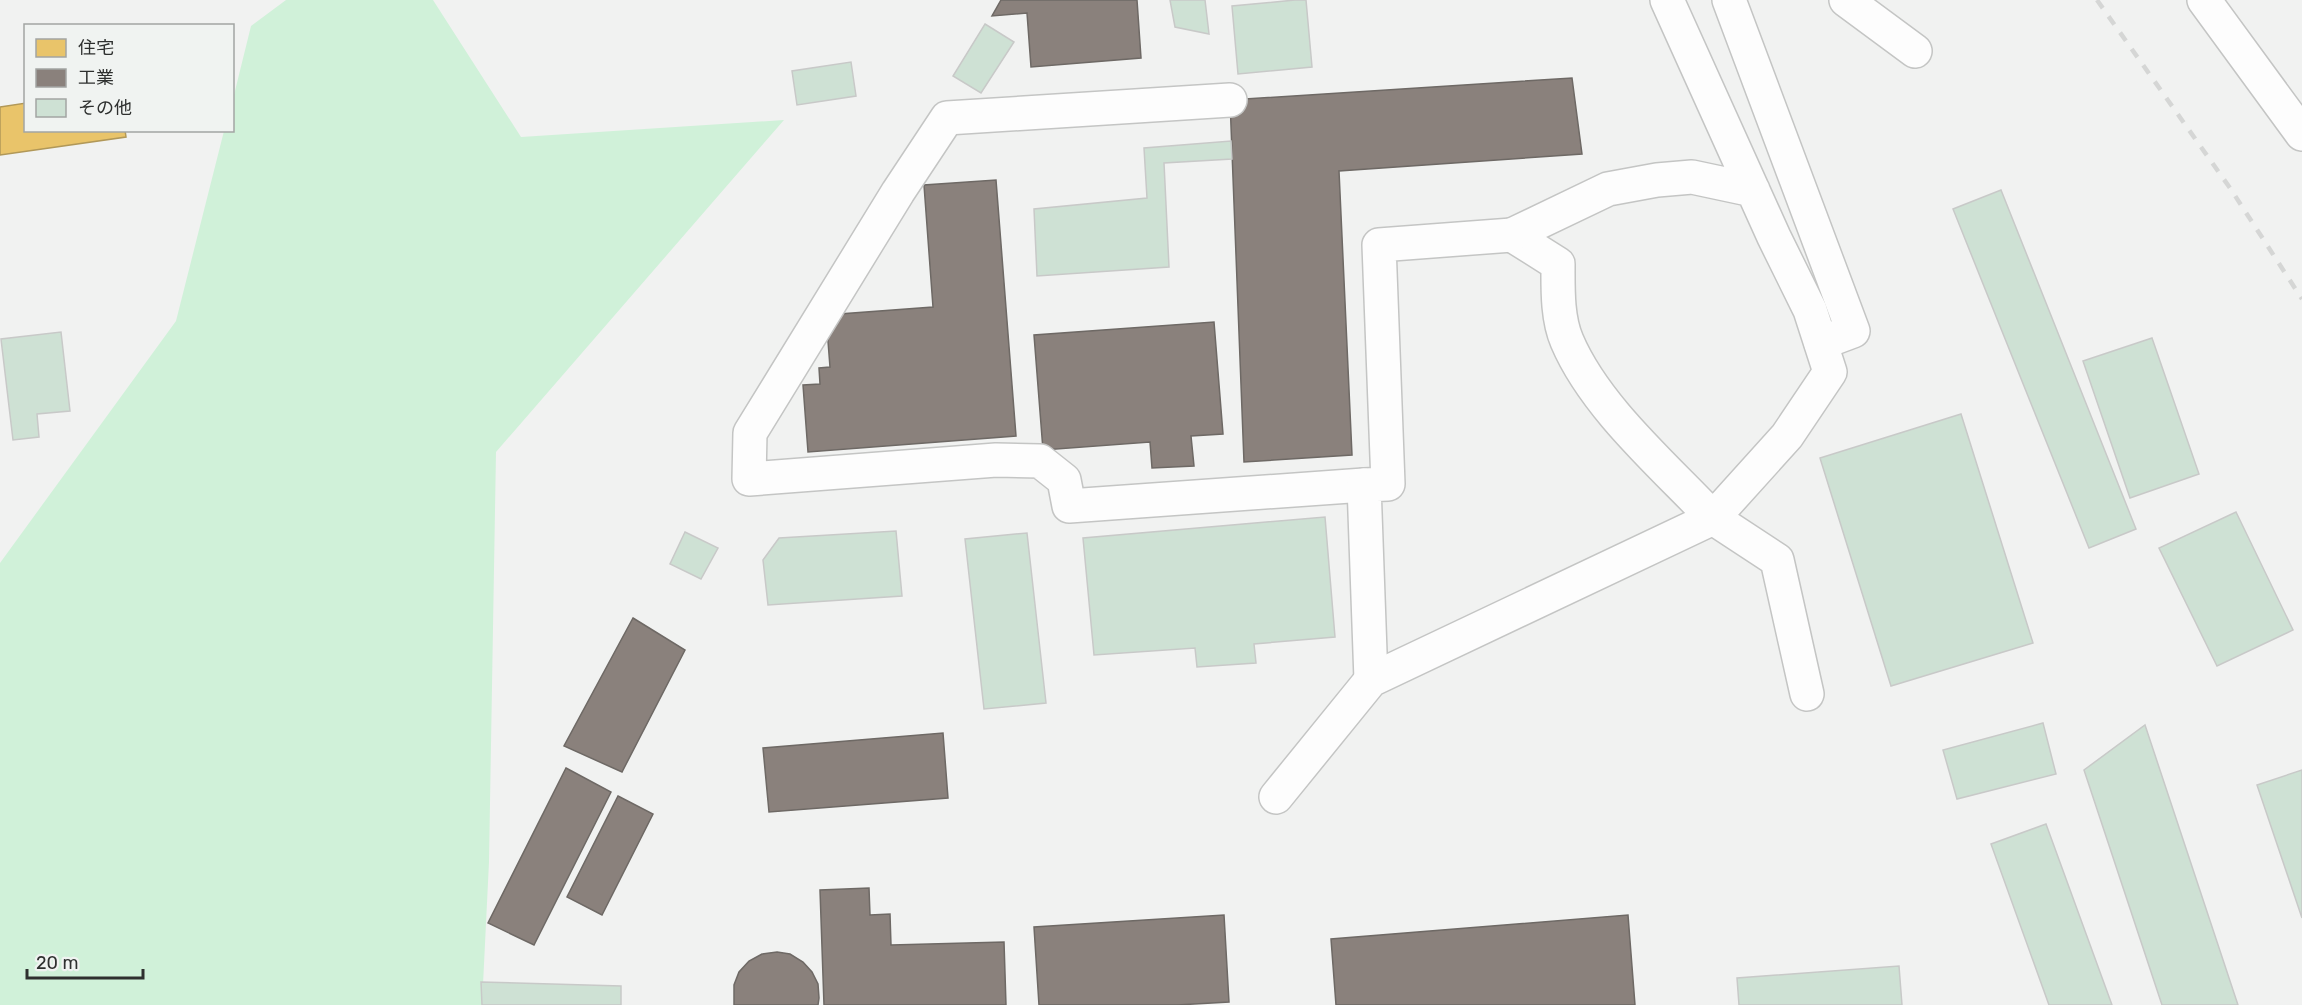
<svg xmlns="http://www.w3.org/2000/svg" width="2302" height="1005" viewBox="0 0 2302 1005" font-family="Rubik,'Noto Sans JP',sans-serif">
<rect width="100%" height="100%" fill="#f1f2f1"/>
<polygon fill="#d0f1d9" points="286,0 433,0 521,137 784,120 496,452 489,862 482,1005 0,1005 0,563 176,321 224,131 232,130 233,99 251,26"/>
<polygon fill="#e9c46a" stroke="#b19858" stroke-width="1.5" points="26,103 26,130 125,130 126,137 0,155 0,107"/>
<g fill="#8a817c" stroke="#6e6965" stroke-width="1.5">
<polygon points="1001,0 1137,0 1141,58 1031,67 1027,13 992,16"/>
<polygon points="1572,78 1582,154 1339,171 1352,455 1244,462 1230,100"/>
<polygon points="996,180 1016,436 808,452 803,385 820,384 819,368 830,367 826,315 933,307 924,185"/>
<polygon points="1214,322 1223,434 1191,436 1194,466 1152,468 1150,442 1043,450 1034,335"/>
<polygon points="633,618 685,650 622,772 564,746"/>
<polygon points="943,733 948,798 769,812 763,748"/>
<polygon points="566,768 611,792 534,945 488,923"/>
<polygon points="618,796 653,814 602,915 567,897"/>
<polygon points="869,888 870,915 890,914 891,945 1004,942 1006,1005 824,1005 820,890"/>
<polygon points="1224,915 1229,1002 1177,1005 1039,1005 1034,927"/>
<polygon points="1628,915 1635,1005 1336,1005 1331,939"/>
<polygon points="777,952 790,954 803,962 812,972 818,984 819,998 818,1005 734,1005 734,985 739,972 749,961 762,954"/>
</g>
<g fill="#cee1d4" stroke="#c8c9c8" stroke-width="1.5">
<polygon points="1170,0 1205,0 1209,34 1175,27"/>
<polygon points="1295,0 1306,0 1312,67 1238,74 1232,6"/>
<polygon points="985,24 1014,42 981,93 953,76"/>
<polygon points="851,62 856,96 797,105 792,71"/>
<polygon points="1231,141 1232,159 1164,163 1169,267 1037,276 1034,209 1147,198 1144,148"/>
<polygon points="2001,190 2136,529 2089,548 1953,209"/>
<polygon points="61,332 70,411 37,414 39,437 13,440 1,339"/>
<polygon points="2152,338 2199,474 2130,498 2083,361"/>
<polygon points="1961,414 2033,643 1891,686 1820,458"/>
<polygon points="2236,512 2293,630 2217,666 2159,548"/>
<polygon points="1325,517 1335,637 1254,644 1256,663 1197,667 1195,648 1094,655 1083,538"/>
<polygon points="896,531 902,596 768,605 763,560 779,538"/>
<polygon points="685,532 718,548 701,579 670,564"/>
<polygon points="1027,533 1046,703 984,709 965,539"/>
<polygon points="2043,723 2056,774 1957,799 1943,750"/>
<polygon points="2145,725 2238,1005 2162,1005 2084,770"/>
<polygon points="2302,770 2302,918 2257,785"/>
<polygon points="2046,824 2112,1005 2049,1005 1991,844"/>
<polygon points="1899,966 1902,1005 1739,1005 1737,978"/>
<polygon points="481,982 621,986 621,1005 482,1005"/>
</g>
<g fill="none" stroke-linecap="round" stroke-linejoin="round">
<defs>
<g id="minor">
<path d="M1667,0L1774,237L1810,310L1830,372L1787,436L1713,518C1664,466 1595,407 1567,341C1557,318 1558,288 1558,264L1512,235L1608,189L1657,180L1692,177L1753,190"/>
<polyline points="1729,0 1853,331 1821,343"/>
<polyline points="1846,0 1915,51"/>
<polyline points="2204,0 2302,134"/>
<polyline points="1230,100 947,118 898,192 750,433 749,479 996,460 1040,461 1064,480 1069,506 1364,485"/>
<polyline points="1371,680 1364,485 1388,484 1379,245 1512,235"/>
<polyline points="1276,797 1371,680 1713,518 1777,560 1807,694"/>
</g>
</defs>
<use href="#minor" stroke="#c4c5c4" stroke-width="36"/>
<use href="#minor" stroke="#fdfdfd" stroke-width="33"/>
<polyline stroke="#d5d6d5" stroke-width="4.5" stroke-dasharray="10 10" stroke-linecap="butt" points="2097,0 2230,188 2302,299"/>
</g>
<rect x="24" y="24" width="210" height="108" fill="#f0f3f1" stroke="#a2a5a3" stroke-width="1.5"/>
<rect x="36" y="39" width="30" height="18" fill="#e9c46a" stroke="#a2a5a3" stroke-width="1.5"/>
<text x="78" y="54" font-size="18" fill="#2e302f">住宅</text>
<rect x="36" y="69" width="30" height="18" fill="#8a817c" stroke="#a2a5a3" stroke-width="1.5"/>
<text x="78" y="84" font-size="18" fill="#2e302f">工業</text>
<rect x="36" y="99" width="30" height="18" fill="#cee1d4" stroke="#a2a5a3" stroke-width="1.5"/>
<text x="78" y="114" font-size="18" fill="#2e302f">その他</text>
<path d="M27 969v9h116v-9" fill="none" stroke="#2e302f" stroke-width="3"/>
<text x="36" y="969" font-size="18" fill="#2e302f" stroke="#f0f3f1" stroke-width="4.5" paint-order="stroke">20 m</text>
</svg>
